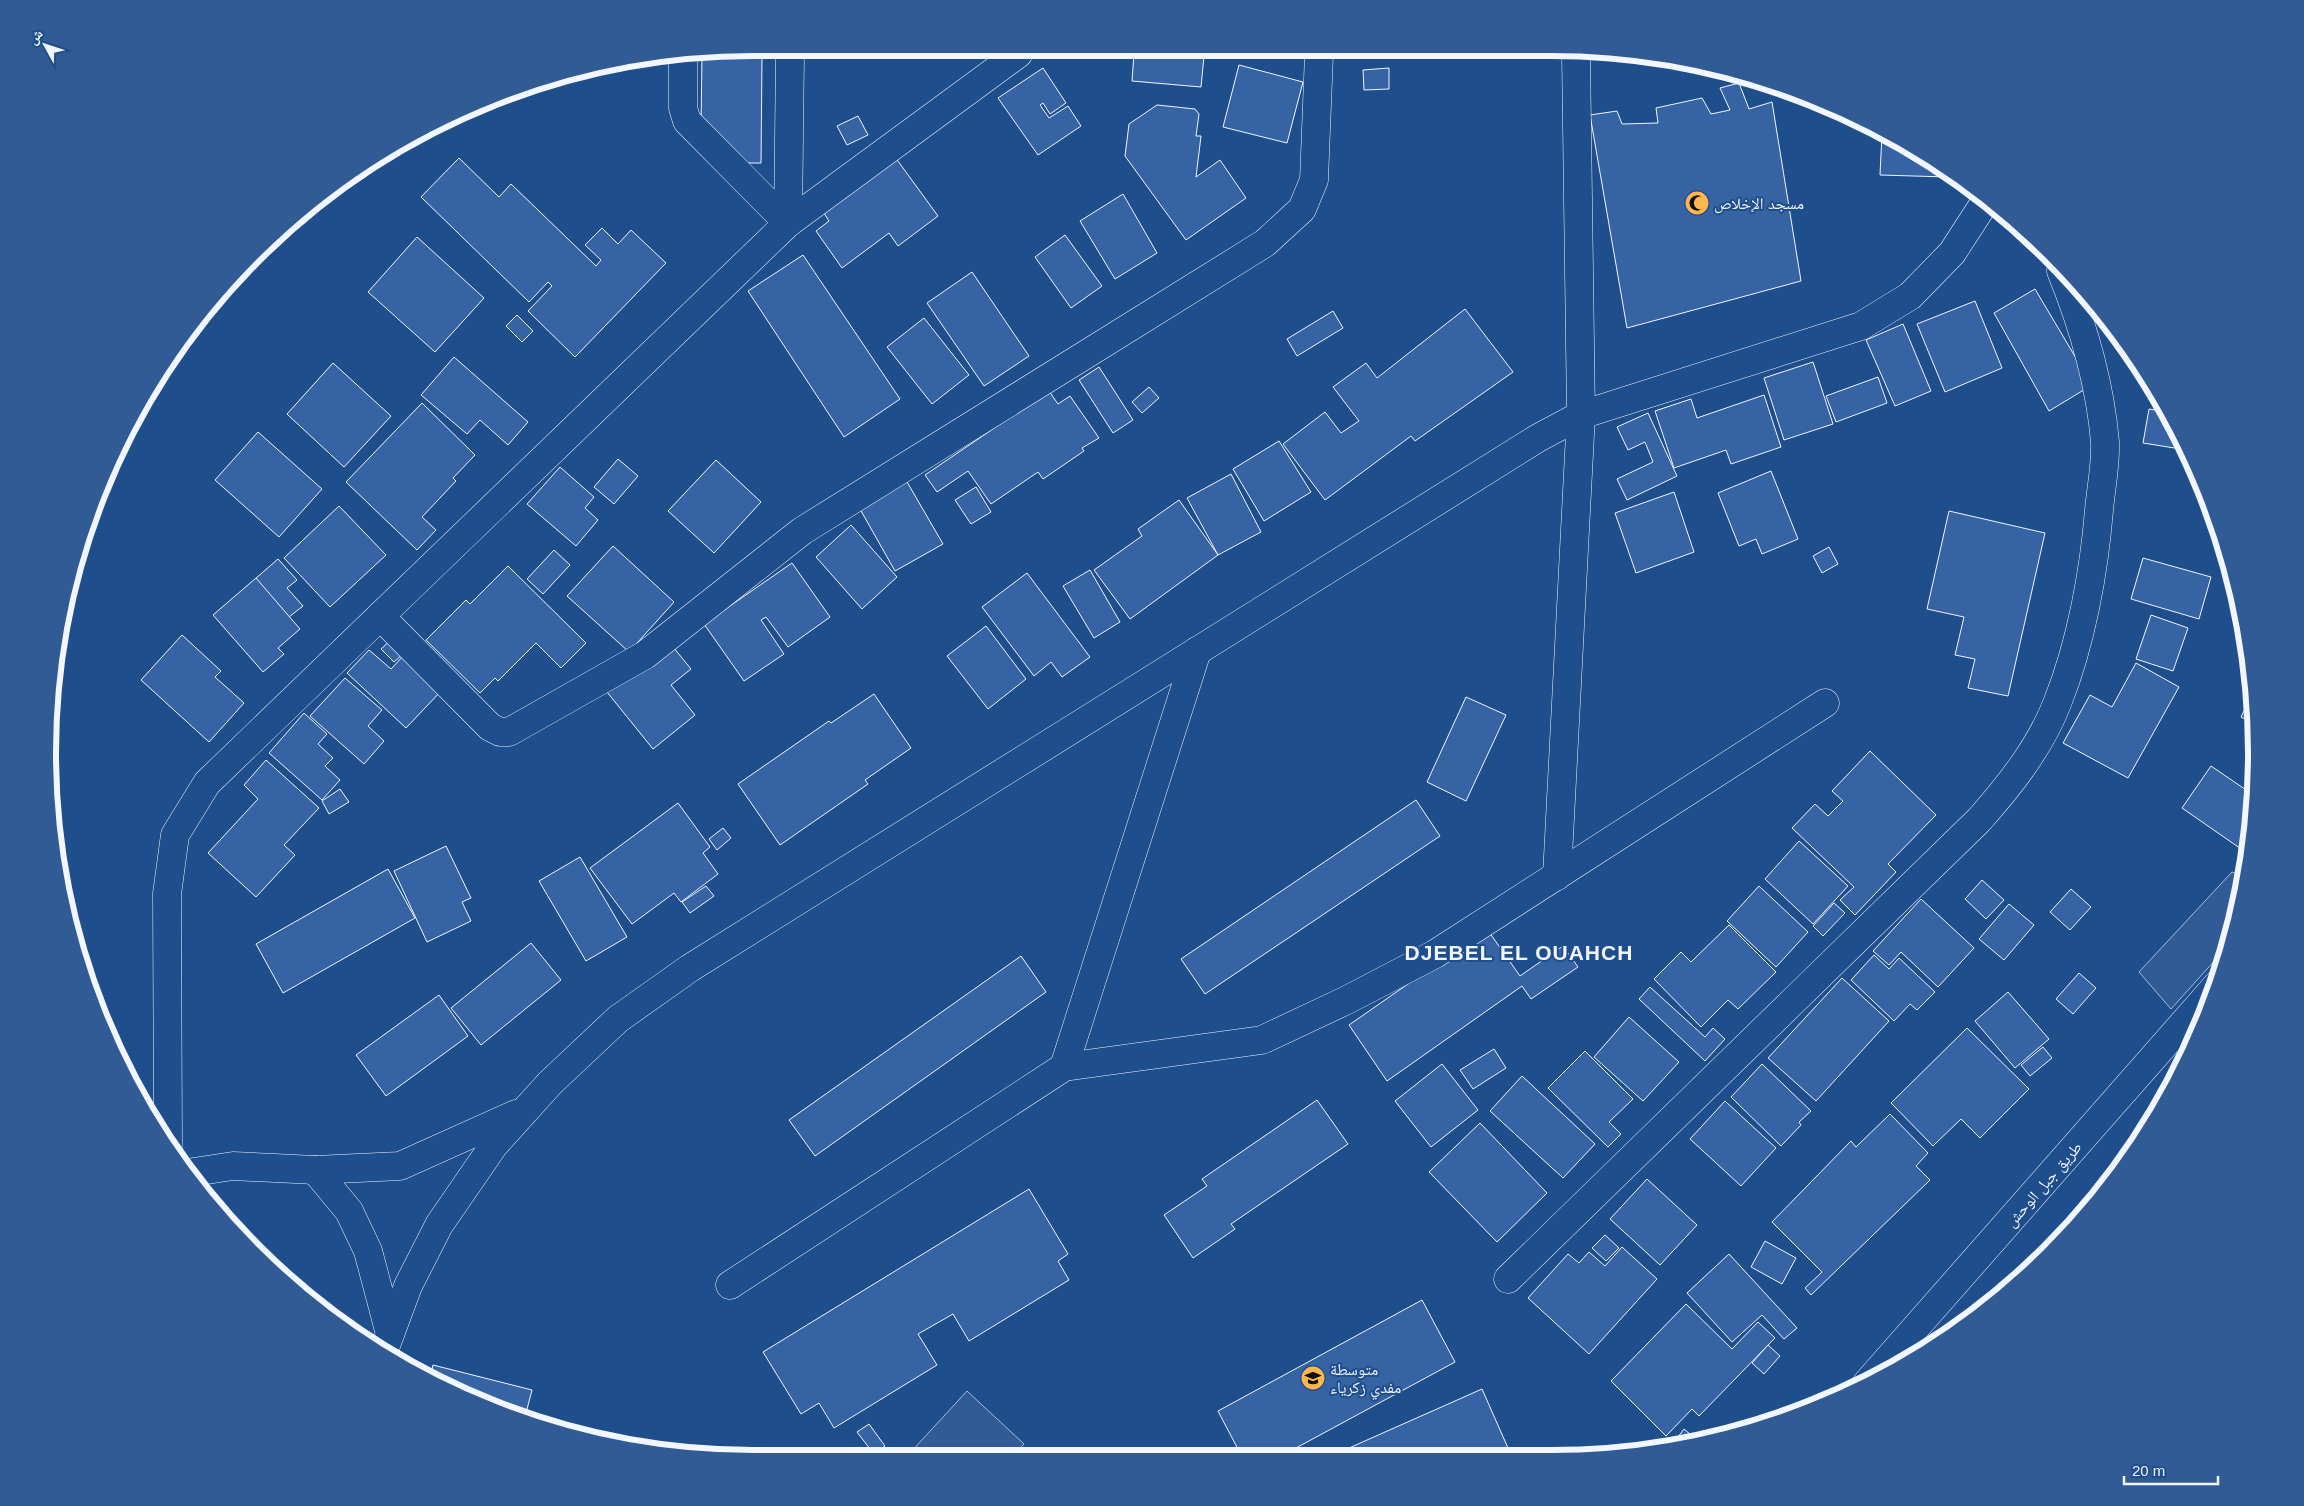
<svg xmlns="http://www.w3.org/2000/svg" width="2304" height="1506" viewBox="0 0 2304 1506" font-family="Arial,'Noto Naskh Arabic',sans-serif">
<rect width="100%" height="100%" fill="#1f4e8c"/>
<g fill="#305b95" stroke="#a8bbd7">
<polygon points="2232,872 2243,876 2226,948 2171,1009 2139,972"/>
<polygon points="967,1391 1024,1444 1015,1454 909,1454"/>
</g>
<g fill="#3563a3" stroke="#f2f6ff">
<polygon points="702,54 762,54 761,163 736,163 701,128"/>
<polygon points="1134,54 1204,56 1201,87 1132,81"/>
<polygon points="1239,65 1303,82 1287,143 1223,127"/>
<polygon points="1043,68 1066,103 1050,114 1043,103 1040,105 1049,118 1068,106 1081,126 1038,155 998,98"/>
<polygon points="1389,68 1389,89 1364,90 1363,70"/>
<polygon points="1739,83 1749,109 1772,102 1801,281 1627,328 1590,115 1617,111 1622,124 1658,123 1656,108 1702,98 1711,114 1730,110 1720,88"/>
<polygon points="1157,105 1195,109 1199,114 1196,136 1201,136 1196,177 1220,160 1246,198 1186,240 1125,156 1129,124"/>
<polygon points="858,116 868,135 847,145 837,126"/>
<polygon points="1882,133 1948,177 1880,175"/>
<polygon points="895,157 938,216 898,246 889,233 842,268 816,231 829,221 822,210"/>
<polygon points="459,158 499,197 511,184 596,266 601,260 585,245 602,228 618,244 631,230 666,263 575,357 528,311 552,286 548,282 529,302 421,197"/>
<polygon points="1123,194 1157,253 1115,279 1080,221"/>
<polygon points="1065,235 1102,286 1071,308 1035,257"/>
<polygon points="417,237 484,298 435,352 368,292"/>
<polygon points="803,255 900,399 844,437 748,291"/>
<polygon points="972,272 1029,356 984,386 927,303"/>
<polygon points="2035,289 2092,385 2049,411 1994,313"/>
<polygon points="1975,301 2002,368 1945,392 1917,324"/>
<polygon points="1465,309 1513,372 1415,441 1411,436 1325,500 1283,444 1325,412 1341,433 1359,421 1333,387 1366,363 1377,378"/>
<polygon points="1333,311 1343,328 1297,356 1287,339"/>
<polygon points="517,315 533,331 522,342 506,326"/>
<polygon points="924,318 969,375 932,404 887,347"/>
<polygon points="1903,324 1931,391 1895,406 1866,340"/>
<polygon points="454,357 528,422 508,445 480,420 467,434 421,395"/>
<polygon points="1813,362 1833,424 1784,440 1764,378"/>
<polygon points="333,363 391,416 344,467 287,414"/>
<polygon points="1099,367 1133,420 1113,433 1079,380"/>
<polygon points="1878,377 1887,403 1836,422 1826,396"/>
<polygon points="1149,387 1159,398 1142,413 1132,402"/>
<polygon points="1049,391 1058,404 1070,396 1099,438 1082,448 1084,451 1043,479 1038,472 991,504 968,471 937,492 925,475"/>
<polygon points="1764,395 1781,447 1731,464 1726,450 1674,468 1655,411 1691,399 1697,418"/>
<polygon points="422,403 475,455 453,478 456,481 422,517 436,530 417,550 346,482"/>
<polygon points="2149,409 2166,412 2187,450 2143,443"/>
<polygon points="1648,413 1677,476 1627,500 1617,479 1653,462 1645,442 1628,450 1617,427"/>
<polygon points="258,432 322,489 279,537 215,480"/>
<polygon points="1279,441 1311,492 1264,521 1233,469"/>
<polygon points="618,459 638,476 614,504 594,487"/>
<polygon points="716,460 761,502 714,553 668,511"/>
<polygon points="560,467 594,497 585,508 598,520 576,546 527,504"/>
<polygon points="1771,471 1798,539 1762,554 1756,539 1739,546 1718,493"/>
<polygon points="1231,474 1261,532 1218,555 1187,498"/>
<polygon points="903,475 943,544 895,571 856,502"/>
<polygon points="976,487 991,512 971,524 955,500"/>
<polygon points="1674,492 1694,552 1636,573 1615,513"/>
<polygon points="1179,500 1218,555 1130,619 1094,570 1142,536 1138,529"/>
<polygon points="339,506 386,555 330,607 284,558"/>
<polygon points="1949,511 2045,533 2008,696 1968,688 1975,659 1955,655 1964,617 1927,609"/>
<polygon points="851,525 897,577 862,609 816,557"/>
<polygon points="613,546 674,602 629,652 567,596"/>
<polygon points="1829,547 1838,564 1822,573 1813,556"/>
<polygon points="554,550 570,565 543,594 527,579"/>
<polygon points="2143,558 2211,577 2199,619 2131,599"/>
<polygon points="278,559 297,580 287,588 303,606 289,617 255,579"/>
<polygon points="792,563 830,617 788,647 766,617 761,620 784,654 744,681 704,624"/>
<polygon points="508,566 586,643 561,668 536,643 498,681 495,678 480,693 426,640 466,600 470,604"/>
<polygon points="1090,570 1120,622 1094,638 1063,586"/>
<polygon points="1027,573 1090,657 1062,677 1051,662 1034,676 982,607"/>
<polygon points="256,578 300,629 278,648 284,654 263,672 213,615"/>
<polygon points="2151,615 2188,628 2173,671 2136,659"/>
<polygon points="986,626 1026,679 988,709 947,656"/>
<polygon points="182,635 221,671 215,677 244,703 209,742 141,680"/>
<polygon points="393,638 405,652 394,662 381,649"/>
<polygon points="669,642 691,669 671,685 695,715 653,749 607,692"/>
<polygon points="369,650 391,669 404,655 442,690 406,728 347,673"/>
<polygon points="2136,663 2179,687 2128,778 2063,743 2090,695 2112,707"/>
<polygon points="345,678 382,710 368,726 384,741 364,764 310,716"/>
<polygon points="2253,693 2255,707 2254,724 2241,717"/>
<polygon points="874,694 911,748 865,780 868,784 780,845 738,784 829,721 831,723"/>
<polygon points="1466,697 1506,715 1466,801 1427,782"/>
<polygon points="304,713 327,734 318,744 333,758 325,766 340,780 322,800 269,753"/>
<polygon points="1870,751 1936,815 1888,864 1896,872 1855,915 1840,900 1854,887 1792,828 1815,804 1828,816 1843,801 1832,791"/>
<polygon points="266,760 319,808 284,845 295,855 256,897 208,853 258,799 244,785"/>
<polygon points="2211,766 2252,794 2251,842 2244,851 2182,808"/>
<polygon points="340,789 349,802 329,814 322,801"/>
<polygon points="1416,800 1440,836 1205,994 1181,959"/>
<polygon points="678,803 710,847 703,853 718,874 681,902 674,893 632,924 590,868"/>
<polygon points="723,828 731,838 717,850 709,839"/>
<polygon points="1799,841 1848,886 1813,924 1765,879"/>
<polygon points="446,846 471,898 462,902 471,921 427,942 394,871"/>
<polygon points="580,857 627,937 586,961 539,881"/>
<polygon points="388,869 415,918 283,993 256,944"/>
<polygon points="1982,880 2004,900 1986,919 1965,899"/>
<polygon points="706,886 714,896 690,913 682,902"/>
<polygon points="1759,886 1808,932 1776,967 1727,921"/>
<polygon points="2071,889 2091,907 2070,930 2050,912"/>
<polygon points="1921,899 1974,948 1938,987 1901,952 1889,965 1873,951"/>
<polygon points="1834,903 1845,913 1823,936 1813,926"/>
<polygon points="2009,904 2034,925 2004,960 1979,939"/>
<polygon points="1729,925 1776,972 1738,1009 1728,1000 1701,1027 1654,979 1681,952 1691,962"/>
<polygon points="1487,929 1520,976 1563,946 1578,967 1531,999 1522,986 1387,1081 1349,1025"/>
<polygon points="531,943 561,980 481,1045 451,1008"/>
<polygon points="1874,955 1889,969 1899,958 1935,992 1917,1010 1910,1004 1894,1021 1851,980"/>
<polygon points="1021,956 1046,992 815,1156 789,1120"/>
<polygon points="2079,973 2096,988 2073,1014 2056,999"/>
<polygon points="1842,978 1889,1021 1816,1101 1768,1058"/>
<polygon points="1650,987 1705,1037 1713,1028 1725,1039 1705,1061 1639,999"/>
<polygon points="2008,992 2049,1039 2015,1068 1975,1021"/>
<polygon points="439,995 468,1036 386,1096 356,1055"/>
<polygon points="1629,1017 1679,1062 1643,1101 1594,1057"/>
<polygon points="1967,1028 2029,1089 1980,1138 1961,1119 1933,1146 1891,1103"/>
<polygon points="2043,1047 2052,1058 2030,1076 2021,1065"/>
<polygon points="1494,1049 1506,1068 1473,1089 1460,1070"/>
<polygon points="1585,1051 1633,1099 1609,1122 1621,1134 1608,1147 1548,1088"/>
<polygon points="1442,1064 1478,1110 1431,1147 1395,1101"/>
<polygon points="1762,1064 1811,1111 1799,1122 1801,1125 1781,1146 1731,1097"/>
<polygon points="1522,1076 1595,1144 1563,1178 1490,1111"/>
<polygon points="1317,1100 1348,1144 1231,1224 1235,1229 1193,1258 1164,1215 1207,1186 1202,1179"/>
<polygon points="1725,1101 1776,1148 1741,1186 1690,1139"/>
<polygon points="1890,1114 1928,1153 1916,1166 1930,1180 1811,1295 1805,1288 1822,1272 1772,1222 1851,1141 1856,1147"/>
<polygon points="1480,1123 1547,1193 1497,1242 1429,1172"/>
<polygon points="1647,1179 1697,1225 1660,1265 1610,1219"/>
<polygon points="1029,1189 1068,1254 1058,1261 1069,1280 969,1341 953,1314 918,1334 937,1365 834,1428 819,1403 801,1414 763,1352"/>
<polygon points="1605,1235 1619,1248 1606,1261 1592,1248"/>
<polygon points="1765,1241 1796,1258 1782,1284 1751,1267"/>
<polygon points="1622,1247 1657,1279 1589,1354 1528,1298 1568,1254 1579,1263 1589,1252 1605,1266"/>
<polygon points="1729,1254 1797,1328 1784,1339 1762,1315 1732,1342 1687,1293"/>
<polygon points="1422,1300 1455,1362 1283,1455 1241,1455 1218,1411"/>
<polygon points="1686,1304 1732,1349 1758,1322 1775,1338 1699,1416 1692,1409 1666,1436 1611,1381"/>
<polygon points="1768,1345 1780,1356 1764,1374 1752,1363"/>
<polygon points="433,1365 532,1390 525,1417 441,1386 430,1378"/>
<polygon points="1482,1389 1512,1457 1331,1456"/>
<polygon points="869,1424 885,1446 873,1453 857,1432"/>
<polygon points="1684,1429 1697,1440 1672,1445"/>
</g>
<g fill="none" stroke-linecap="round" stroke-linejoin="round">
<defs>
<g id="minor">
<polyline points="683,54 683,108 687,121 788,223"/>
<polyline points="788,223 790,54"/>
<polyline points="380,616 490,727 500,732 509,732 645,655 802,531 1265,243 1302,209 1314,180 1319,54"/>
<polyline points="1557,876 1581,415 1576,54"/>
<polyline points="1064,1067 1197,651"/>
<polyline points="168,1145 167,894 175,835 207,783 788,223 1018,54"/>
<polyline points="187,1173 233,1166 315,1170"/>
<path d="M1508,1279L1979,820C2010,785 2041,746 2058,701C2081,643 2094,572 2099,510C2101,488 2106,464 2105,442C2100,384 2083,325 2061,271"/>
<polyline points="730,1285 1064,1067 1262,1040 1347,1000 1435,954 1825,703"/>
<polyline points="390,1334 368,1251 349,1211 315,1170 400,1166 516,1114"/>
<polyline points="385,1348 408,1286 439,1225 494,1145 550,1083 618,1019 690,968 1538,438 1581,415 1861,326 1910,296 1952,253 1985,202"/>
</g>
<polyline id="major" points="1867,1383 2217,985"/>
</defs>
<use href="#minor" stroke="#f2f6ff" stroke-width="29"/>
<use href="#major" stroke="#f2f6ff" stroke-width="29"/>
<use href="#minor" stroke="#1f4e8c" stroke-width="28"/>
<use href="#major" stroke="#1f4e8c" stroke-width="28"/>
</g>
<defs>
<symbol id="mosque-disc" viewBox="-11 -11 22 22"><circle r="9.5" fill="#ffb74d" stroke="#1f4e8c"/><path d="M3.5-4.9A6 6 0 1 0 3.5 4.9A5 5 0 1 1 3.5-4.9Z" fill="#111"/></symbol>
<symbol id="school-disc" viewBox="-11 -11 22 22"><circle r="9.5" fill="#ffb74d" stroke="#1f4e8c"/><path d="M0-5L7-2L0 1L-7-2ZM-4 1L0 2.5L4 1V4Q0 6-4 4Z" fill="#111"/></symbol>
</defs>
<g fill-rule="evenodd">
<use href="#mosque-disc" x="1683" y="189" width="28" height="28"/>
<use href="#school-disc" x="1299" y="1364" width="28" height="28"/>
</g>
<g text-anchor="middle" stroke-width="4" stroke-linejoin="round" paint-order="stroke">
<g font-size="16" fill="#f2f6ff" stroke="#1f4e8c" text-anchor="start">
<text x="1714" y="209">مسجد الإخلاص</text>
<text x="1330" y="1375">متوسطة<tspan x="1330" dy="18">مفدي زكرياء</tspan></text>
</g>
<g font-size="16" fill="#f2f6ff" stroke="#1f4e8c">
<text transform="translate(2043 1184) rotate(-49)" y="6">طريق جبل الوحش</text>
</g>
<g font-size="21" font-weight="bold" letter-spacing="1" fill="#f2f6ff" stroke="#1f4e8c">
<text x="1519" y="960">DJEBEL EL OUAHCH</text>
</g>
</g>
<path d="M0 0H2304V1506H0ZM753 56H1551A697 697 0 0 1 2248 753V753A697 697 0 0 1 1551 1450H753A697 697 0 0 1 56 753V753A697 697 0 0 1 753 56Z" fill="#305b95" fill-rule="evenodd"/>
<path fill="none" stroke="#f2f6ff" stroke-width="6" d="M753 56H1551A697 697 0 0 1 2248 753V753A697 697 0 0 1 1551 1450H753A697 697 0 0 1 56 753V753A697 697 0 0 1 753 56Z"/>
<g transform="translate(45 45) rotate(310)" stroke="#1f4e8c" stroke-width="4" paint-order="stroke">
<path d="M0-4L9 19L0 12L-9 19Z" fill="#f2f6ff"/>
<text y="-8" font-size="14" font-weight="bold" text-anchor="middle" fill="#f2f6ff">ش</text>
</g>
<path d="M2124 1476v8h94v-8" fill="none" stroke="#f2f6ff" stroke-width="2.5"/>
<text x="2132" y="1476" font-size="15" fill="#f2f6ff" stroke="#1f4e8c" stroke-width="4" paint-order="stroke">20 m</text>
</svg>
